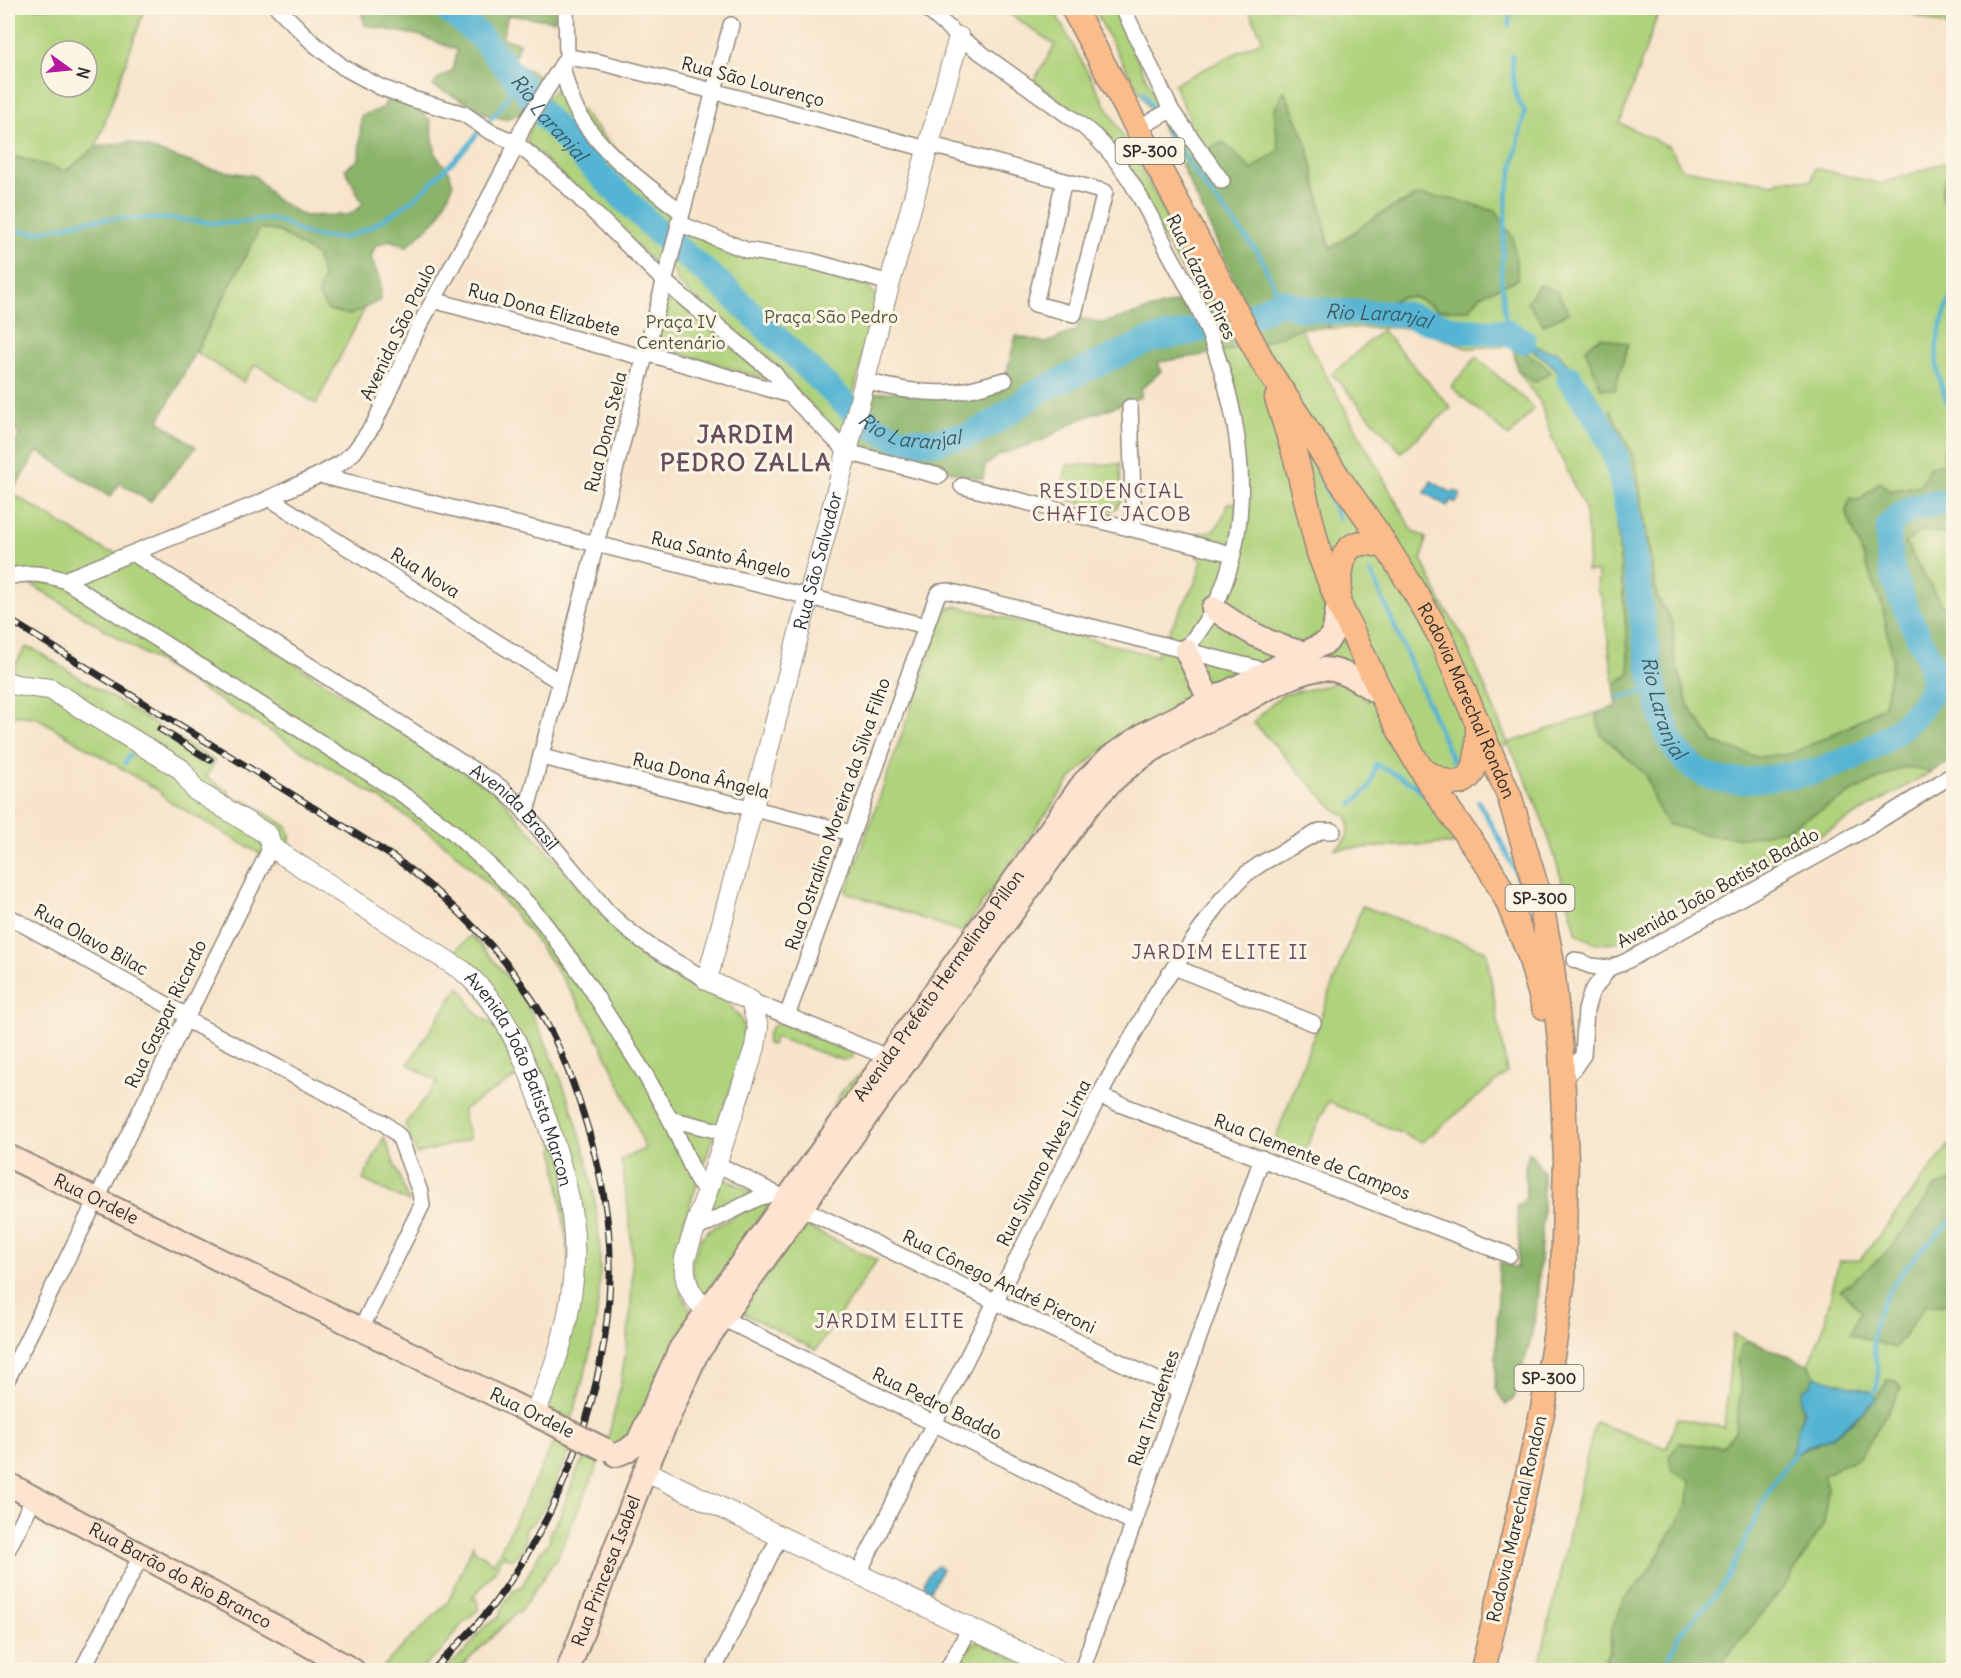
<svg xmlns="http://www.w3.org/2000/svg" width="1961" height="1678" viewBox="0 0 1961 1678" font-family="Delius,sans-serif">
<rect width="100%" height="100%" fill="#fcf5e5"/>
<filter id="ink" filterUnits="userSpaceOnUse"><feTurbulence type="fractalNoise" baseFrequency=".0167" numOctaves="2"/><feDisplacementMap in="SourceGraphic" scale="12" xChannelSelector="R" yChannelSelector="G"/><feConvolveMatrix kernelMatrix="1 2 1 2 8 2 1 2 1" color-interpolation-filters="sRGB"/></filter>
<filter id="wash" filterUnits="userSpaceOnUse"><feTurbulence type="fractalNoise" baseFrequency=".008" numOctaves="4" result="noise"/><feDisplacementMap in="SourceGraphic" scale="24" xChannelSelector="R" yChannelSelector="G"/><feGaussianBlur stdDeviation="1.35" result="paint"/><feColorMatrix in="noise" values="0 0 0 0 0 0 0 0 0 0 0 0 0 0 0 0 0 1.4 0 .05"/><feComposite in="paint" operator="in"/></filter>
<g filter="url(#wash)">
<rect width="100%" height="100%" fill="#f7e4cb"/>
<g fill="#afd27b" stroke="#6d7e53" stroke-width="1.5" fill-rule="evenodd">
<path d="M8,8H145L96,147L66,171L8,155ZM51,51H87V87H51Z"/>
<polygon points="1001,8 1053,8 1065,31 1216,305 1207,310 1097,130 1034,80 1055,45"/>
<polygon points="1094,8 1112,8 1157,100 1156,107 1150,110 1109,38"/>
<polygon points="1248,8 1660,8 1620,123 1670,147 1682,169 1773,184 1784,179 1812,181 1815,168 1880,184 1953,160 1953,447 1944,449 1944,464 1930,467 1920,485 1890,491 1880,482 1846,511 1883,608 1893,659 1884,706 1848,727 1791,754 1757,757 1714,743 1688,705 1674,655 1673,624 1657,596 1635,460 1599,432 1614,488 1630,675 1614,684 1602,597 1597,591 1598,572 1587,571 1589,540 1584,507 1552,438 1540,402 1517,369 1513,346 1466,348 1415,328 1330,328 1327,323 1337,312 1338,301 1388,302 1403,297 1415,297 1439,310 1469,310 1481,295 1518,279 1418,195 1377,216 1330,249 1307,143 1285,92 1274,110 1279,150 1252,170 1195,156 1187,159 1183,168 1162,128 1169,125 1176,128 1190,120 1174,84 1263,40"/>
<polygon points="1893,8 1953,8 1953,28"/>
<polygon points="556,88 563,91 671,211 674,220 683,235 685,234 808,266 867,286 877,297 844,433 836,430 795,389 780,368 682,287 676,280 674,271 661,263 653,262 528,143 527,137 533,121 521,114 533,92 545,100"/>
<polygon points="260,228 280,232 316,255 323,277 318,295 350,315 366,306 316,404 256,364 243,382 196,352"/>
<polygon points="671,302 678,303 769,378 769,380 663,348 659,342 658,337 667,305"/>
<path d="M1300,328L1412,530L1426,538L1422,560L1444,607L1465,639L1508,743L1596,713L1601,734L1647,775L1655,803L1864,786L1904,767L1931,772L1708,899C1696,903 1682,905 1671,910C1637,927 1616,960 1577,934C1559,869 1541,803 1508,744L1426,793L1461,843L1334,849C1347,842 1352,831 1347,816L1335,810L1253,722L1282,695L1333,684V677L1363,696L1368,702L1370,681L1343,623L1137,730L1135,726L1096,755L1070,780L962,932L846,892L946,609L956,606L1156,656L1196,581L1202,561L1197,557L1199,533C1218,534 1223,519 1227,503H1247L1222,352L1265,342Z"/>
<polygon points="1382,330 1451,408 1401,452 1332,374"/>
<polygon points="1476,357 1534,408 1509,437 1451,387"/>
<polygon points="1120,464 1121,501 1116,509 1112,510 1059,498 1067,465"/>
<path d="M8,482L11,493L108,552L111,551L126,556L496,792L616,930L649,955L727,1002L739,1016L743,1025L745,1047L683,1224L681,1293L693,1314L634,1435L618,1445L607,1442C621,1389 631,1334 632,1278C633,1238 627,1198 621,1159L645,1149C608,1041 548,939 464,861C439,838 411,820 384,801L8,570Z"/>
<polygon points="1922,530 1953,535 1953,624 1905,543"/>
<polygon points="1342,634 1367,682 1291,666"/>
<path d="M26,647L31,650L32,648L215,761L206,777L229,792L228,794L242,803L244,800L286,826C297,840 284,852 276,863L167,800L159,791L36,717L8,715V665L13,668Z"/>
<polygon points="1362,906 1486,951 1507,1073 1422,1142 1328,1102 1301,1159 1272,1148"/>
<path d="M471,935C487,953 504,971 518,991C533,1014 545,1040 555,1065C585,1136 605,1213 599,1292C596,1336 584,1379 571,1421L548,1409L575,1307L548,1102L452,954Z"/>
<path d="M459,986C472,1001 470,1015 491,1022L510,1056L519,1075L462,1110L470,1139L417,1154L405,1124L438,1082L408,1064Z"/>
<path d="M780,1023L852,1052L853,1058L842,1060L775,1037L772,1045L767,1044C765,1035 771,1025 780,1023Z"/>
<polygon points="869,1067 789,1179 844,1088"/>
<polygon points="384,1137 409,1202 363,1180"/>
<polygon points="1953,1140 1953,1181 1935,1187 1890,1251 1841,1290 1925,1306 1953,1304 1953,1670 1716,1670 1788,1580 1823,1475 1861,1456 1888,1380 1876,1400 1828,1439 1791,1457 1798,1426 1801,1399 1815,1376 1808,1364 1823,1329 1839,1261 1860,1260"/>
<polygon points="721,1177 753,1192 712,1215 708,1213"/>
<polygon points="763,1201 771,1204 705,1295 697,1291 691,1265 701,1238 710,1229"/>
<polygon points="803,1225 877,1260 816,1350 741,1312"/>
<polygon points="1733,1334 1749,1341 1742,1345 1738,1358 1741,1391 1735,1432 1722,1447 1679,1443 1673,1471 1690,1481 1688,1505 1646,1576 1626,1597 1610,1639 1610,1652 1598,1665 1598,1670 1538,1670 1595,1422 1667,1448 1677,1418 1724,1427"/>
<polygon points="556,1438 572,1446 563,1467 559,1472 557,1482 550,1498 533,1524 528,1526 525,1532 525,1541 520,1552 513,1559 506,1558 504,1554 496,1569 472,1599 477,1599 478,1610 462,1624 440,1653 428,1662 421,1670 379,1670 448,1602 473,1545 474,1550 494,1563"/>
<polygon points="588,1454 600,1460 558,1556 519,1613 516,1613 458,1670 443,1670 464,1653 483,1628 499,1617 504,1603 514,1590 522,1586 540,1552 549,1542 550,1532 559,1518 579,1466"/>
<polygon points="977,1641 1038,1670 958,1670 972,1643"/>
</g>
<g fill="#8bb46b" stroke="#5b704b" stroke-width="1.5">
<polygon points="360,8 555,8 556,21 508,15 502,38 519,43 513,63 541,76 521,114 505,119 488,115 468,103 433,86 439,78 452,71 457,50 421,36 365,25"/>
<polygon points="1284,91 1307,143 1330,249 1377,216 1418,195 1451,199 1496,211 1513,238 1518,279 1481,295 1469,310 1439,310 1415,297 1403,297 1388,302 1338,301 1337,312 1327,323 1330,328 1300,328 1265,342 1222,352 1158,362 1161,371 1141,389 1141,397 1078,420 1045,439 1000,455 985,466 983,479 860,450 857,447 870,395 873,393 1003,387 1016,336 1046,343 1077,330 1080,318 1102,323 1181,301 1190,317 1193,319 1239,291 1183,168 1186,159 1223,142 1252,170 1279,150 1274,110"/>
<path d="M389,95L413,105L430,120L436,156L449,171L453,185L438,218L406,247L390,240L375,246L371,258L380,280L381,300L350,315L328,310L318,295L323,277L316,255L280,232L260,228L159,421L196,447L150,502L120,483L110,497L38,451L11,493C4,469 11,456 19,434L8,427V155L66,171L96,147L130,142L211,169L255,176L275,199L304,216L348,215L363,205L345,169L359,159L361,116L383,108Z"/>
<path d="M1953,169V219C1939,197 1936,190 1953,169Z"/>
<polygon points="1539,285 1556,291 1569,312 1544,325 1527,302"/>
<polygon points="1601,337 1628,344 1615,390 1601,388 1585,349"/>
<polygon points="1513,346 1538,360 1551,372 1534,382 1517,369"/>
<polygon points="1611,411 1635,460 1656,596 1673,624 1674,655 1688,705 1714,743 1757,757 1791,754 1848,727 1884,706 1893,659 1883,608 1846,511 1850,498 1860,500 1880,482 1890,491 1920,485 1930,467 1944,463 1944,449 1953,447 1953,535 1923,530 1905,543 1953,624 1953,760 1931,772 1904,767 1864,786 1787,829 1746,838 1708,835 1667,824 1655,803 1646,775 1601,734 1596,713 1617,706 1614,684 1630,674 1614,488 1599,432"/>
<polygon points="1529,1152 1543,1171 1543,1213 1537,1305 1531,1338 1514,1398 1506,1405 1495,1388 1499,1262 1517,1268 1519,1247 1517,1206 1526,1199 1525,1168"/>
<polygon points="1953,1181 1953,1304 1925,1306 1895,1348 1850,1334 1861,1311 1841,1290 1890,1250 1935,1187"/>
<path d="M1749,1341L1808,1364L1815,1376L1812,1384L1801,1399C1806,1418 1794,1437 1791,1456C1804,1449 1817,1445 1829,1438C1853,1424 1874,1403 1888,1380L1896,1381L1901,1389L1861,1456L1823,1475L1828,1487L1824,1524L1789,1580L1716,1670H1598V1665L1610,1652L1612,1627L1626,1597L1646,1576L1688,1504L1690,1481L1672,1471L1669,1457L1679,1443L1722,1447L1735,1432L1741,1391L1738,1358L1742,1345Z"/>
</g>
<g fill="#55b4d3" stroke="#40707f" stroke-width="1.5">
<polygon points="1364,308 1436,315 1438,332 1402,320 1338,312"/>
<path d="M1501,326C1520,331 1536,353 1556,351C1572,365 1579,388 1589,407C1572,399 1566,378 1552,365C1535,349 1513,338 1491,330Z"/>
<polygon points="1431,481 1452,493 1454,491 1461,494 1456,503 1451,500 1447,506 1425,493"/>
<polygon points="1815,1376 1869,1391 1874,1394 1876,1400 1852,1421 1828,1439 1808,1446 1791,1457 1798,1426 1804,1412 1801,1399 1802,1391 1812,1384"/>
<path d="M938,1566L942,1569L931,1590L924,1586C925,1575 930,1572 938,1566Z"/>
</g>
<g fill="none" stroke-linecap="round" stroke-linejoin="round">
<g stroke="#55b4d3" stroke-width="4.5">
<polyline points="1509,26 1510,8"/>
<polyline points="1143,92 1152,107"/>
<polyline points="486,124 498,111 518,81"/>
<polyline points="1164,127 1203,184 1259,254 1281,301"/>
<polyline points="8,228 35,233 90,220 122,218 174,219 213,223 234,223 265,219 278,220 301,232 319,237 344,238 369,228 396,212 422,192 469,145 480,130"/>
<path d="M1954,291C1931,342 1930,367 1954,418"/>
<path d="M1507,332L1501,276L1507,195L1525,111C1512,97 1513,74 1512,56"/>
<polyline points="1312,457 1339,519"/>
<polyline points="1370,573 1372,574 1453,761"/>
<polyline points="1619,698 1655,689"/>
<polyline points="125,763 130,755"/>
<polyline points="1478,801 1500,840 1515,871 1534,929"/>
<polyline points="1351,805 1370,787 1376,764 1415,785 1423,794"/>
<path d="M1869,1397C1887,1387 1873,1358 1873,1340C1874,1294 1921,1248 1954,1219"/>
<polyline points="1665,1670 1679,1634 1713,1598 1729,1575 1769,1490 1794,1454"/>
</g>
<g stroke="#55b4d3" stroke-width="26">
<path id="s1" d="M445,8L478,34L527,91L539,110L585,160L658,232L725,288L839,398L872,426L899,439L935,442L948,438L968,436L993,423L1041,390L1150,340L1191,332L1256,314L1281,301L1300,308L1338,312L1403,314L1461,331L1507,332L1523,341"/>
<path id="s2" d="M1569,378C1590,408 1610,433 1619,469C1638,543 1637,622 1657,696C1662,714 1665,732 1675,748C1681,757 1692,767 1701,772C1725,787 1755,779 1781,776C1791,775 1802,775 1812,772C1845,763 1883,746 1907,722C1919,710 1931,697 1933,680C1934,666 1923,646 1917,633C1900,597 1885,566 1889,526C1908,504 1926,504 1954,502"/>
</g>
</g>
</g>
<g filter="url(#ink)">
<g fill="none" stroke-linecap="round" stroke-linejoin="round">
<defs>
<g id="minor">
<polyline points="278,8 313,43 343,67 380,87 412,99 464,114 489,131 516,143 563,182 665,282 775,374 790,395 847,452 939,476"/>
<path d="M926,8L959,37L1084,127C1122,157 1145,205 1166,247C1178,270 1192,292 1202,316C1241,408 1259,515 1214,608C1206,623 1195,636 1186,650"/>
<polyline points="1123,8 1171,110 1222,181"/>
<polyline points="567,57 599,62 713,91 927,149"/>
<path d="M562,66C566,81 569,97 577,111C598,151 646,184 681,212"/>
<polyline points="1137,129 1171,110"/>
<polyline points="928,144 1105,192 1074,314 1035,304 1064,181"/>
<polyline points="678,223 746,250 811,261 890,283"/>
<polyline points="433,300 645,358"/>
<polyline points="646,353 790,395"/>
<path d="M864,381C894,388 923,395 954,392C971,390 988,384 1005,380"/>
<polyline points="1130,407 1134,528"/>
<polyline points="319,475 926,626"/>
<polyline points="962,486 1232,554"/>
<polyline points="269,498 560,682"/>
<path id="s3" d="M134,554L500,787L519,805L607,911C636,941 671,959 707,980"/>
<path d="M8,577C27,571 45,574 64,580L408,798L453,832L491,867L528,904L545,924L588,984L646,1076L670,1119L698,1182L707,1192"/>
<polyline points="64,580 259,503 319,475 341,463 354,452 374,424 418,328 478,219 510,158 523,127 567,57 566,8"/>
<polyline points="542,757 852,833"/>
<polyline points="526,813 731,25"/>
<polyline points="8,916 187,1016"/>
<polyline points="1575,960 1591,966 1609,968"/>
<polyline points="1174,967 1313,1023"/>
<polyline points="751,1001 887,1057"/>
<polyline points="787,1016 937,596 940,592 948,591 1267,671"/>
<polyline points="185,1019 384,1123 399,1136 420,1192 422,1205 361,1329"/>
<polyline points="1561,1080 1574,1068 1583,1055 1586,1010 1591,993 1609,968 1625,962 1867,828 1954,774"/>
<polyline points="1099,1096 1509,1255"/>
<polyline points="670,1119 727,1133"/>
<polyline points="717,1164 778,1195"/>
<polyline points="802,1208 1180,1391"/>
<polyline points="694,1230 758,1198 774,1193"/>
<polyline points="722,1318 1134,1523"/>
<polyline points="8,1378 271,847"/>
<polyline points="8,1549 34,1498"/>
<polyline points="858,1574 1099,1096 1157,992 1222,899 1246,874 1262,863 1320,831 1333,831"/>
<polyline points="716,1665 780,1536"/>
<polyline points="82,1670 141,1556"/>
<polyline points="947,1670 970,1628"/>
<polyline points="1082,1670 1262,1158"/>
</g>
<g id="tertiary">
<path id="s4" d="M8,682L16,685L50,689L181,769L195,790L268,835L271,847L463,971C502,1004 522,1051 539,1098C552,1136 566,1176 572,1216C581,1282 563,1355 534,1414"/>
<path id="s5" d="M719,1317C695,1305 682,1286 685,1258L755,1047L758,1027L751,1001L707,980L847,452L884,304L959,37"/>
<polyline points="645,1471 1057,1670"/>
</g>
<g id="secondary">
<path d="M1213,608C1242,629 1269,645 1304,653"/>
<polyline points="1186,650 1205,691 1212,715"/>
<path id="s6" d="M8,1156L558,1426"/>
<path id="s7" d="M616,1455L626,1451L638,1442L680,1349L1084,782L1110,757L1147,732L1327,642L1334,631L1338,602"/>
<path id="s8" d="M8,1484L289,1634L353,1670"/>
<path id="s9" d="M568,1670L645,1471L696,1355L1087,808C1100,793 1114,778 1130,766C1161,742 1200,725 1234,707C1259,694 1295,670 1323,669C1345,669 1363,684 1381,695"/>
</g>
<g id="primary">
<path id="s10" d="M1073,8L1264,364L1338,477L1377,532L1412,587L1440,636L1510,798L1540,900L1551,957L1561,1050L1566,1160L1563,1279L1554,1344L1543,1409L1483,1670"/>
<polyline points="1277,398 1296,459 1319,553 1338,602 1391,714 1411,752 1429,782 1489,867 1507,900 1529,953 1544,1007"/>
<path d="M1338,600C1342,564 1337,533 1385,546"/>
<path d="M1422,770C1430,774 1439,780 1448,782C1480,789 1478,748 1478,728"/>
</g>
</defs>
<use href="#minor" stroke="#91887b" stroke-width="18"/>
<use href="#tertiary" stroke="#91887b" stroke-width="22"/>
<use href="#secondary" stroke="#91887b" stroke-width="26"/>
<use href="#primary" stroke="#91887b" stroke-width="27"/>
<use href="#minor" stroke="#fff" stroke-width="15"/>
<use href="#tertiary" stroke="#fff" stroke-width="20"/>
<use href="#secondary" stroke="#fde4d0" stroke-width="22"/>
<use href="#primary" stroke="#f9bc8a" stroke-width="24"/>
<defs>
<g id="rail">
<path d="M8,619L395,858C448,898 498,946 534,1002C556,1036 571,1075 583,1113C600,1166 612,1224 610,1279C606,1393 563,1510 496,1601C477,1627 454,1648 433,1670"/>
<polyline points="160,729 210,760"/>
</g>
</defs>
<use href="#rail" stroke="#2b2b2b" stroke-width="7"/>
<use href="#rail" stroke="#fcf5e5" stroke-width="4.5" stroke-dasharray="14" stroke-linecap="butt"/>
<defs>
<polyline id="secondary-bridge" points="558,1426 604,1449"/>
</defs>
<use href="#secondary-bridge" stroke="#91887b" stroke-width="26" stroke-linecap="butt"/>
<use href="#secondary-bridge" stroke="#fde4d0" stroke-width="22"/>
</g>
</g>
<g text-anchor="middle" stroke-width="6" stroke-linejoin="round" paint-order="stroke">
<g fill="#fcf5e5" stroke="#6a6863" stroke-width="1.5">
<rect x="1115.5" y="138" width="69" height="26" rx="4.5"/>
<rect x="1505.5" y="885" width="69" height="26" rx="4.5"/>
<rect x="1514.5" y="1365" width="69" height="26" rx="4.5"/>
</g>
<g font-size="16" font-weight="bold" fill="#2b2b2b">
<text x="1150" y="157">SP-300</text>
<text x="1540" y="904">SP-300</text>
<text x="1549" y="1384">SP-300</text>
</g>
<g font-size="18" fill="#2b2b2b" stroke="#fcf5e5">
<text transform="translate(753 82) rotate(15)" y="6">Rua São Lourenço</text>
<text transform="translate(1201 277) rotate(64)" y="6">Rua Lázaro Pires</text>
<text transform="translate(544 310) rotate(15)" y="6">Rua Dona Elizabete</text>
<text transform="translate(398 332) rotate(-64)" y="6">Avenida São Paulo</text>
<text transform="translate(606 432) rotate(-76)" y="6">Rua Dona Stela</text>
<text transform="translate(721 555) rotate(14)" y="6">Rua Santo Ângelo</text>
<text dy="6" stroke="none"><textPath href="#s5" startOffset="825">Rua São Salvador</textPath></text>
<text transform="translate(425 573) rotate(32)" y="6">Rua Nova</text>
<text dy="6" stroke="none"><textPath href="#s10" startOffset="798">Rodovia Marechal Rondon</textPath></text>
<text transform="translate(701 776) rotate(14)" y="6">Rua Dona Ângela</text>
<text dy="6" stroke="none"><textPath href="#s3" startOffset="458">Avenida Brasil</textPath></text>
<text transform="translate(838 814) rotate(-71)" y="6">Rua Ostralino Moreira da Silva Filho</text>
<text transform="translate(1718 888) rotate(-29)" y="6">Avenida João Batista Baddo</text>
<text transform="translate(91 940) rotate(29)" y="6">Rua Olavo Bilac</text>
<text dy="6" stroke="none"><textPath href="#s7" startOffset="574">Avenida Prefeito Hermelindo Pillon</textPath></text>
<text transform="translate(166 1014) rotate(-64)" y="6">Rua Gaspar Ricardo</text>
<text dy="6" stroke="none"><textPath href="#s4" startOffset="672">Avenida João Batista Marcon</textPath></text>
<text transform="translate(1312 1157) rotate(21)" y="6">Rua Clemente de Campos</text>
<text transform="translate(1044 1163) rotate(-63)" y="6">Rua Silvano Alves Lima</text>
<text dy="6" stroke="none"><textPath href="#s6" startOffset="98">Rua Ordele</textPath></text>
<text transform="translate(999 1282) rotate(26)" y="6">Rua Cônego André Pieroni</text>
<text transform="translate(937 1404) rotate(26)" y="6">Rua Pedro Baddo</text>
<text transform="translate(1154 1408) rotate(-71)" y="6">Rua Tiradentes</text>
<text transform="translate(532 1413) rotate(26)" y="6">Rua Ordele</text>
<text transform="translate(1517 1519) rotate(-77)" y="6">Rodovia Marechal Rondon</text>
<text dy="6" stroke="none"><textPath href="#s9" startOffset="106">Rua Princesa Isabel</textPath></text>
<text dy="6" stroke="none"><textPath href="#s8" startOffset="195">Rua Barão do Rio Branco</textPath></text>
</g>
<g font-size="18" fill="#4c553f" stroke="#fcf5e5">
<text x="831" y="323">Praça São Pedro</text>
<text x="681" y="328">Praça IV<tspan x="681" dy="21">Centenário</tspan></text>
</g>
<g font-size="20" font-style="italic" fill="#3a5b66" stroke="#fcf5e5">
<text dy="7" stroke="none"><textPath href="#s1" startOffset="152">Rio Laranjal</textPath></text>
<text dy="7" stroke="none"><textPath href="#s1" startOffset="1142">Rio Laranjal</textPath></text>
<text dy="7" stroke="none"><textPath href="#s1" startOffset="638">Rio Laranjal</textPath></text>
<text dy="7" stroke="none"><textPath href="#s2" startOffset="348">Rio Laranjal</textPath></text>
</g>
<g font-size="20" letter-spacing="1.5" fill="#674d5d" stroke="#fcf5e5">
<text x="1112" y="498">RESIDENCIAL<tspan x="1112" dy="23">CHAFIC JACOB</tspan></text>
<text x="1220" y="959">JARDIM ELITE II</text>
<text x="890" y="1328">JARDIM ELITE</text>
</g>
<g font-size="24" font-weight="bold" letter-spacing="1.5" fill="#674d5d" stroke="#fcf5e5">
<text x="746" y="443">JARDIM<tspan x="746" dy="28">PEDRO ZALLA</tspan></text>
</g>
</g>
<rect width="1961" height="1678" fill="none" stroke="#fcf5e5" stroke-width="30"/>
<g transform="translate(69 69) rotate(105)"><circle r="28" fill="#fcf5e5" stroke="#a8a49b" stroke-width="1.5"/>
<path d="M0-4.5L10 22L0 15L-10 22Z" fill="#b5179e"/>
<text y="-9" font-size="16" font-weight="bold" text-anchor="middle" fill="#2b2b2b">N</text>
</g>
</svg>
